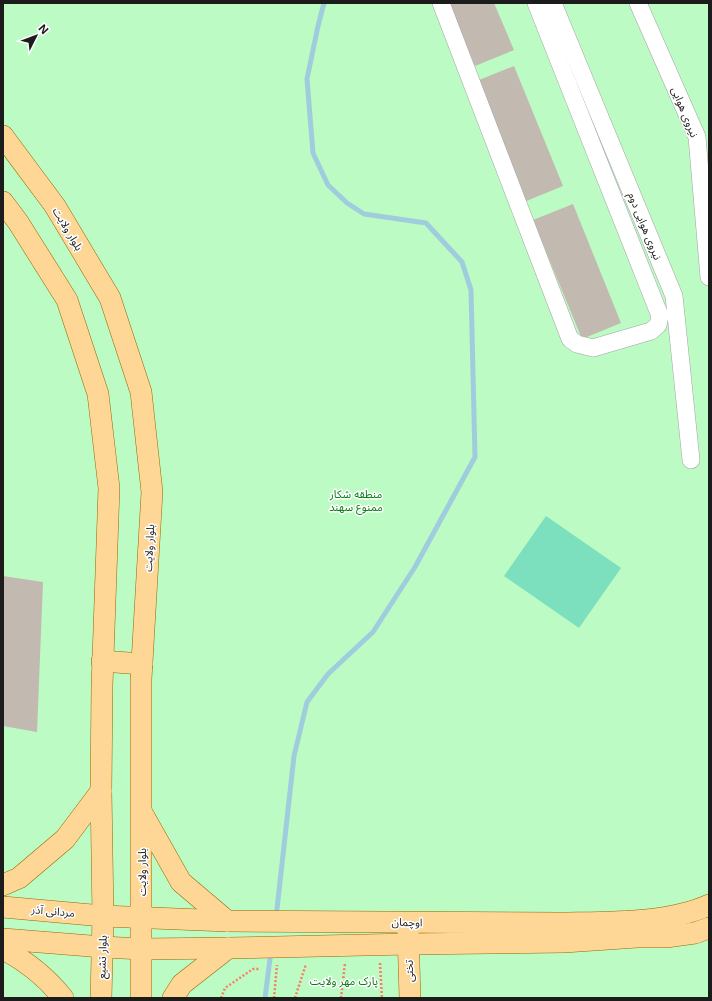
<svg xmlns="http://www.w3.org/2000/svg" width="712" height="1001" viewBox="0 0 712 1001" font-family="Inter,'Noto Sans Arabic',sans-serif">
<rect width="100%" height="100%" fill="#eeeae1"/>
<rect fill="#bcfbc3" x="3" y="3" width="706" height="995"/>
<polygon fill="#7ce0be" points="546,516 621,568 579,628 504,576"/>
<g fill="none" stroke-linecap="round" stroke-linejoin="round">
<g stroke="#a0cddd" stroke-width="5">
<polyline points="276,918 294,756 307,702 328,674 373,632 415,567 475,457 471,290 462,262 426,223 364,214 347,203 328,185 313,153 307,79 318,26 324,3"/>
<polyline points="265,998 271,951"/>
</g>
</g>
<g fill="#c2bab1">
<polygon points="449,3 494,3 514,50 475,66"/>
<polygon points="514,66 563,186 524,202 474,82"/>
<polygon points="573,204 621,323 582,339 533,220"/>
<polygon points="3,576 43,582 37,732 3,726"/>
</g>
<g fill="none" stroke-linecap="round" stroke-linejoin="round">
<defs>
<g id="minor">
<polyline points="441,3 570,339 577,344 593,348 651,331 658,325 660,316 536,3"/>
<polyline points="553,3 674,296 691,460"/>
<polyline points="638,3 697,137 709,277"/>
</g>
<g id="major">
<polyline points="3,136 55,206 110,298 141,392 152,492 141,679 141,998"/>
<polyline points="3,202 18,222 67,300 98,394 109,488 102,686 101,791 103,916 101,998"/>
<polyline points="102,661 142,664"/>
<polyline points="142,813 181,882 227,921"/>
<polyline points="3,885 19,878 65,839 101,791"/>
<path d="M3,907L103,916L227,921L560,923C606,922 667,924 709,905"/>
<polyline points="408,931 410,998"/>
<polyline points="3,939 103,947 142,949 228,948 409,944 564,942 637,937 666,937 695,933 709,928"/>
<path d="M3,949C26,961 47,978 63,998"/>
<polyline points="173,998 182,984 228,948"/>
</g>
</defs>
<use href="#minor" stroke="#a3a3a3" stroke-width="18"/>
<use href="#major" stroke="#946a00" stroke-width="22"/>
<g stroke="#fe7a63" stroke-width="2.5" stroke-dasharray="2 2" stroke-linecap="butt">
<polyline points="380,963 382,998"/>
<polyline points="221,998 225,988 253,969 259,969"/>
<polyline points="274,998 277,965"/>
<polyline points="295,998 306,964"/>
<polyline points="341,998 345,963"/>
</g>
<use href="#minor" stroke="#fff" stroke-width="17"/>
<use href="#major" stroke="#fed696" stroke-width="21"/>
</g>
<g text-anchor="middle" stroke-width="3" stroke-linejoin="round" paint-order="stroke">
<g font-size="11" fill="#1c1c1c" stroke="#fff">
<text transform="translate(685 112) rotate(68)" y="4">نیروی هوایی</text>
<text transform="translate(645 226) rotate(68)" y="4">نیروی هوایی دوم</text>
<text transform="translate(68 229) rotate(59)" y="4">بلوار ولایت</text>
<text transform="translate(149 548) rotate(-87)" y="4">بلوار ولایت</text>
<text transform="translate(142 872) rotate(-90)" y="4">بلوار ولایت</text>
<text transform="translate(53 911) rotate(5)" y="4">مردانی آذر</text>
<text transform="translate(407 922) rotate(1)" y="4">اوچمان</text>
<text transform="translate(102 957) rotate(-88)" y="4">بلوار تشیع</text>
<text transform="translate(409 971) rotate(-92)" y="4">تختی</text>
</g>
<g font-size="11" fill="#087c17" stroke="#fff">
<text x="356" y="498">منطقه شکار<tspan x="356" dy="13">ممنوع سهند</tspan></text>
<text x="344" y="985">پارک مهر ولایت</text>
</g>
</g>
<rect width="712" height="1001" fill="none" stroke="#1c1c1c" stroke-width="8"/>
<g transform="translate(36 36) rotate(48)" stroke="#ffffff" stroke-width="3" paint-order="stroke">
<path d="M0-3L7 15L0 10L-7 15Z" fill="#1c1c1c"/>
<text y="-6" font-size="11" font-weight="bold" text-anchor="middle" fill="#1c1c1c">N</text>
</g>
</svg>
